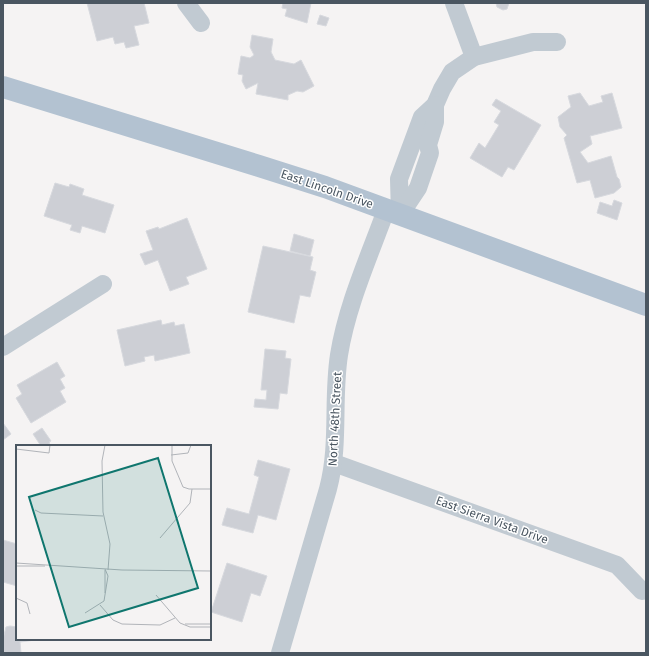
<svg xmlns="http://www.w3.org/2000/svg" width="649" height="656" viewBox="0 0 649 656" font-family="'Fira Sans',sans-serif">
<rect width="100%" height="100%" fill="#f5f3f3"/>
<g fill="#cdcfd5" stroke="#d7d9de">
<polygon points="87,3 144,3 149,23 134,26 139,45 126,48 124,42 115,44 113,37 97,41"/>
<polygon points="283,3 311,3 307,23 285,16 287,9 282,8"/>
<polygon points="496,3 509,3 507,9 503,10 497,7"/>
<polygon points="320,15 329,18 326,26 317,24"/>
<polygon points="252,35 273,39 271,52 275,60 294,64 301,60 314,86 303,92 297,91 288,95 288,100 256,94 258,83 246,89 242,81 243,75 238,74 241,56 250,58 254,55 250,47"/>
<polygon points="580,93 589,106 603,102 601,96 612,93 622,128 590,136 592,144 580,152 588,163 611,156 617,177 619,179 621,187 614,193 595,198 590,180 577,183 564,138 567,135 560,127 558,117 571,107 568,96"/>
<polygon points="496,99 541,125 514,170 508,167 502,177 470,158 479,143 485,148 499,125 494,122 501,111 492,105"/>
<polygon points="55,183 69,187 70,184 84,189 82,195 114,205 105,233 82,226 80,233 70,230 72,225 44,216"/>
<polygon points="614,200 622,203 617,220 597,213 600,202 612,206"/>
<polygon points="187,218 207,269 186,277 189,284 170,291 158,260 145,265 140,254 153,250 146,231 158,227 159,229"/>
<polygon points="294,234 314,240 310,256 290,251"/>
<polygon points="263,246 313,257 310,270 316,272 310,297 300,295 294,323 248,312"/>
<polygon points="161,320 162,325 174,322 175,326 184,324 190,353 155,361 154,355 144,357 145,361 125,366 117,330"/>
<polygon points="265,349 286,351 285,358 291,359 287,394 280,393 278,409 254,407 255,399 266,400 267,390 261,390"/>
<polygon points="57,362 65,376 60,379 65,388 60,391 66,402 31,423 16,398 22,394 17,385"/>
<polygon points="3,423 11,434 3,440"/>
<polygon points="42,428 51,441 49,442 50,443 46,446 41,446 33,434"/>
<polygon points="258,460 290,469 276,520 258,515 253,533 222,525 227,508 249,514 259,477 254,475"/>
<polygon points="3,540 17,544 17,586 3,582"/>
<polygon points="227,563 267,576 260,596 251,593 242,622 211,612"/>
<polygon points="10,626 17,627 17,639 43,639 20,642 21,653 3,653 3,639 6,627"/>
</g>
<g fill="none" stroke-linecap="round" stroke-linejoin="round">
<g stroke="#c1cad2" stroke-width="18">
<polyline points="186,3 201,23"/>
<polyline points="454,3 474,57"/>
<polyline points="400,215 399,179 422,117 435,105 442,89 452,72 474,57 533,42 557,42"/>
<polyline points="400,215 418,188 430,153 428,145 435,122 435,105"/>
<polyline points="3,347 103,284"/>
<polyline points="334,463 617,565 642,591"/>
<path d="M280,653L328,489C340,444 332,400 339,355C347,305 369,257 386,210"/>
</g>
<polyline stroke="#b3c2d1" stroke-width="22" points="3,87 259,166 325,187 646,305"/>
</g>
<g text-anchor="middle" stroke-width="3" stroke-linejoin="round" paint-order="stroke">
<g font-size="12" fill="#4a5661" stroke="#fff">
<text transform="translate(327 189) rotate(19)" y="4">East Lincoln Drive</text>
<text transform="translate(335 419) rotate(-87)" y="4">North 48th Street</text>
<text transform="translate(492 520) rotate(20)" y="4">East Sierra Vista Drive</text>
</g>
</g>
<g transform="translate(16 445)">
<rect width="195" height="195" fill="#f5f3f3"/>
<path fill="none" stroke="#b1b4b9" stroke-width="1" d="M89,0L86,16L87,67L94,99L92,125M156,0V16L167,42L173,44H195M0,4L33,8L34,0M155,10L172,8L175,0M19,65L25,68L87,71M144,93L174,58L176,44M0,118L106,125L195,126M0,121H29M89,125V148M140,150L164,178L174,182H195M0,153L11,158L14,169M84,160L97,175L106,179L144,180L159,173M69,168L88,156L92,131L89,124M169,179H195"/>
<path fill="#0f766e" fill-opacity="0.15" stroke="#0f766e" stroke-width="2" d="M142,13L182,143L53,182L13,52Z"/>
<rect width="195" height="195" fill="none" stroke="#4a5661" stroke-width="2"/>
</g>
<rect width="649" height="656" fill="none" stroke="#4a5661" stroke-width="8"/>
</svg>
